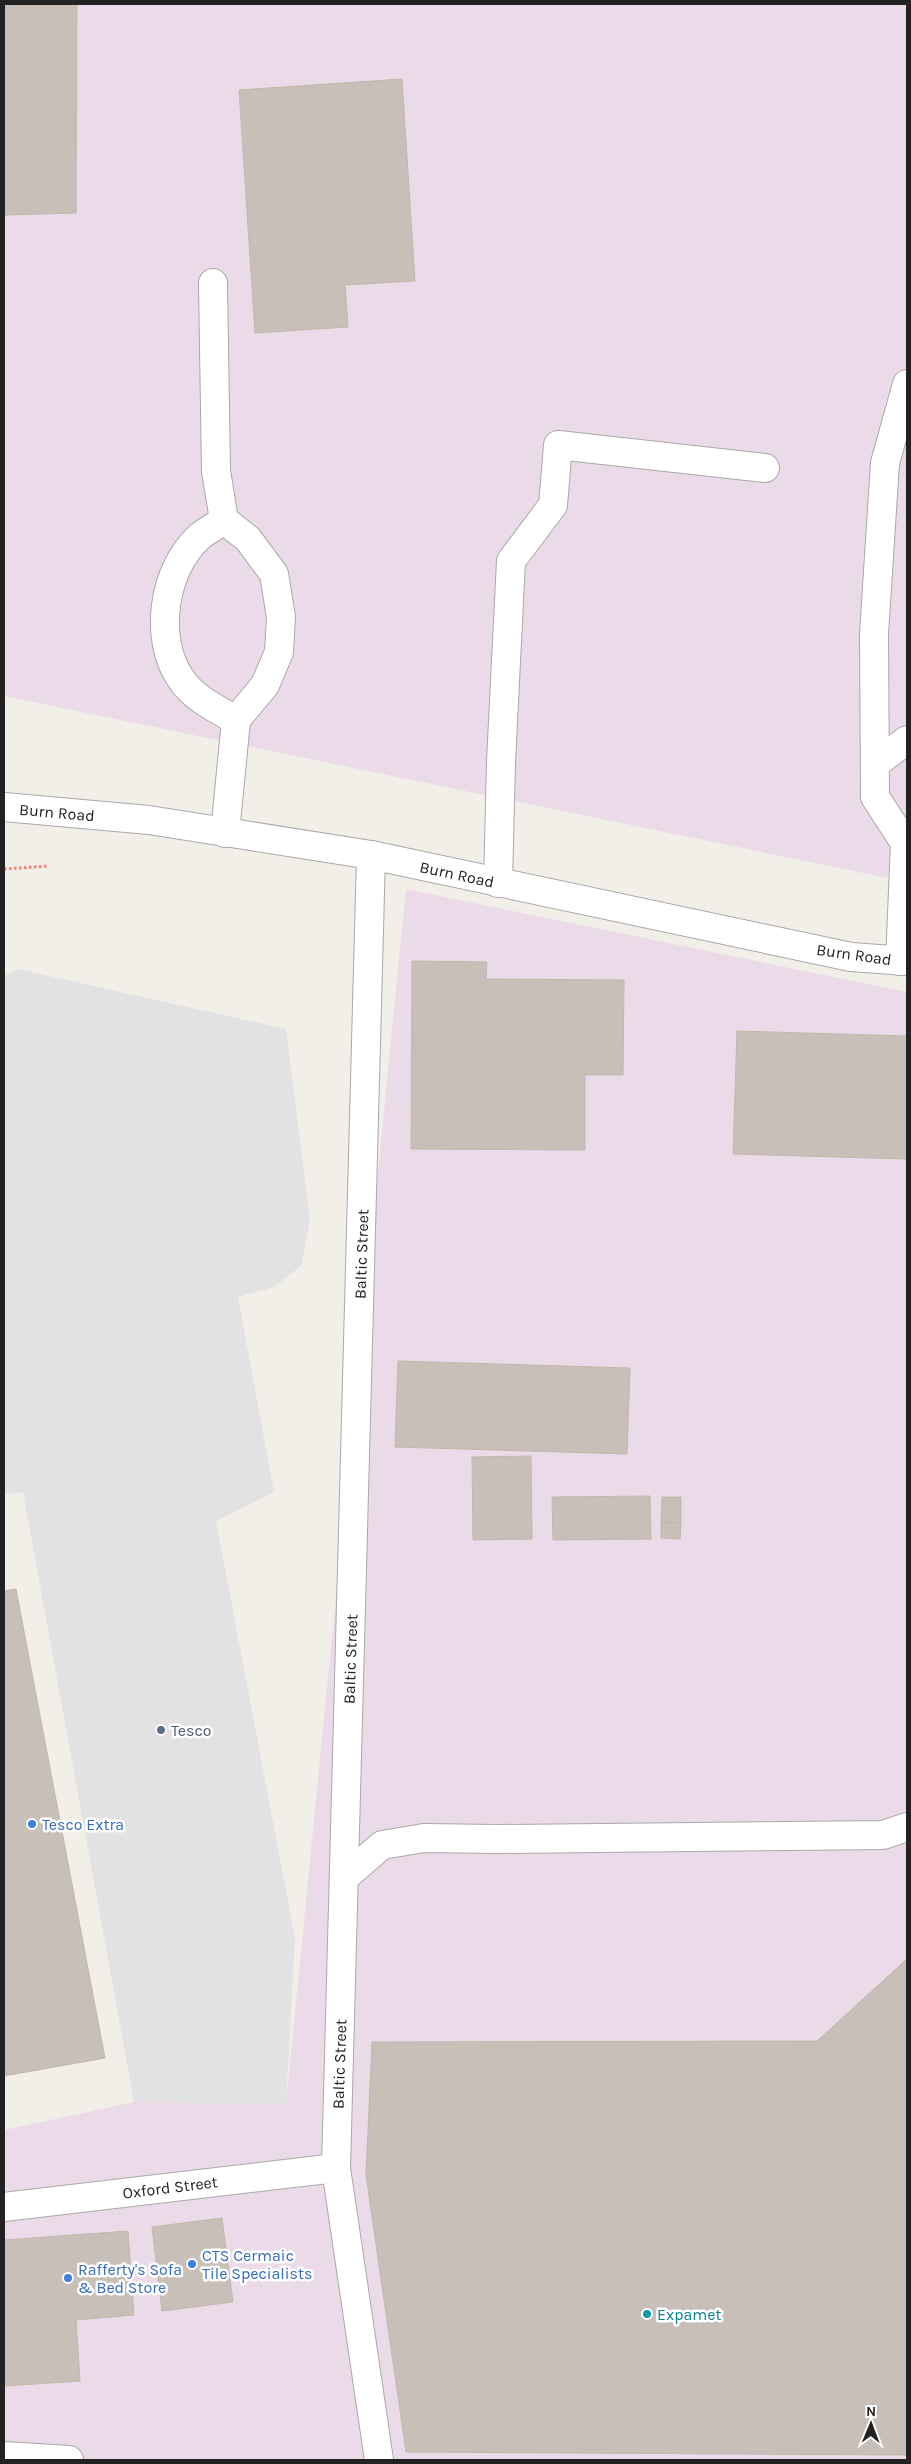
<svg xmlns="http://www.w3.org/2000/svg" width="911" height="2464" viewBox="0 0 911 2464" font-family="Karla,sans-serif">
<rect width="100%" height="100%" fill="#f2efe9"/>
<g fill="#ebdbe8">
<polygon points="4,4 907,4 907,882 4,696"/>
<polygon points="406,889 907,992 907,2460 4,2460 4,2130 134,2102 286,2103"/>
</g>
<polygon fill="#e2e2e2" points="18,969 286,1029 310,1220 301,1266 274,1287 238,1297 274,1492 216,1521 295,1938 286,2104 134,2102 23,1492 4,1495 4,976"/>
<g fill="#c7bfb8" stroke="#c4b6ab">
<polygon points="4,4 77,4 76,213 4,215"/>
<polygon points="402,79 415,281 345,285 348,327 255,333 239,90"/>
<polygon points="412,961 487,962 486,979 624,980 623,1075 585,1075 585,1150 411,1149"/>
<polygon points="737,1031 907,1036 907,1159 733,1154"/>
<polygon points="398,1361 630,1368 627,1454 395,1447"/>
<polygon points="531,1456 532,1539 473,1540 472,1457"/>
<polygon points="650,1496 651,1539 553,1540 552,1497"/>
<polygon points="662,1497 681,1497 681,1523 661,1522"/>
<polygon points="661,1522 681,1523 680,1539 661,1538"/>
<polygon points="16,1589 105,2058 4,2076 4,1591"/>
<polygon points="907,1959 907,2455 406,2452 366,2175 372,2042 817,2041"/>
<polygon points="222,2218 233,2302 162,2311 152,2227"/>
<polygon points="128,2231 134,2315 76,2320 80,2381 4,2386 4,2240"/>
</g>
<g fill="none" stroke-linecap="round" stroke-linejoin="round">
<defs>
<g id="minor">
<polyline points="213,283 216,471 224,520 248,539 274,574 281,617 279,652 265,685 236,720 225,833"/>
<path d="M224,520C216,526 206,531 199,537C163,570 153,639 181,679C193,698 217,709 236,720"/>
<polyline points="875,764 907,740"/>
<polyline points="4,807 149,820 371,855 851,957 907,961"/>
<polyline points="371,855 336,2168 379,2460"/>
<polyline points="498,883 501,762 511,561 553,505 558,445 765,468"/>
<polyline points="900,961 905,843 875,797 874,634 885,463 907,384"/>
<polyline points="344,1878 382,1845 424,1838 497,1839 883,1835 907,1827"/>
<polyline points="4,2207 336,2168"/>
<polyline points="4,2456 69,2460"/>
</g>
</defs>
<use href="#minor" stroke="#a9a9a9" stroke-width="30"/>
<polyline stroke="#fa8072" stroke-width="3" stroke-dasharray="2.5 2.5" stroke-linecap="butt" points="4,869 49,866"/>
<use href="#minor" stroke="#fff" stroke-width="28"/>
</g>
<circle fill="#5c6f8a" stroke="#fff" stroke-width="2" cx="161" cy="1730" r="5"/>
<g fill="#3f7fe0" stroke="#fff" stroke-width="2">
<circle cx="32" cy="1824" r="5"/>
<circle cx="192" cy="2264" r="5"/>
<circle cx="68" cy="2278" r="5"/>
</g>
<circle fill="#0f9aa8" stroke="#fff" stroke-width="2" cx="647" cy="2314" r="5"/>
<g text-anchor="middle" stroke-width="5" stroke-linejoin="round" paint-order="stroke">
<g font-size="16" fill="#222" stroke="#fff">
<text transform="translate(57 812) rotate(5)" y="6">Burn Road</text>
<text transform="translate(457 874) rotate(12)" y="6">Burn Road</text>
<text transform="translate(854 954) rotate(8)" y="6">Burn Road</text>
<text transform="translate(361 1254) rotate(-88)" y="6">Baltic Street</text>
<text transform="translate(350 1659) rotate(-88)" y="6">Baltic Street</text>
<text transform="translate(339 2064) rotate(-88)" y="6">Baltic Street</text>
<text transform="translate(170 2187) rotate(-7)" y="6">Oxford Street</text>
</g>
<g font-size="16" fill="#4e5e75" stroke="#fff" text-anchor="start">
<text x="171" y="1736">Tesco</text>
</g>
<g font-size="16" fill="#366cbe" stroke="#fff" text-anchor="start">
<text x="42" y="1830">Tesco Extra</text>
<text x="202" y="2261">CTS Cermaic<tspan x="202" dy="18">Tile Specialists</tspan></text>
<text x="78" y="2275">Rafferty's Sofa<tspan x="78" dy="18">&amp; Bed Store</tspan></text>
</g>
<g font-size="16" fill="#0d838f" stroke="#fff" text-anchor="start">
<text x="657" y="2320">Expamet</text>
</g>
</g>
<rect width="911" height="2464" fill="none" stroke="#222222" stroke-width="10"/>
<g transform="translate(871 2424) rotate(1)" stroke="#ffffff" stroke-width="4" paint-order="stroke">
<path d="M0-4L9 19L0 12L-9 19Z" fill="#222222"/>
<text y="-8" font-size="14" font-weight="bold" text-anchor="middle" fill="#222222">N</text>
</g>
</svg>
